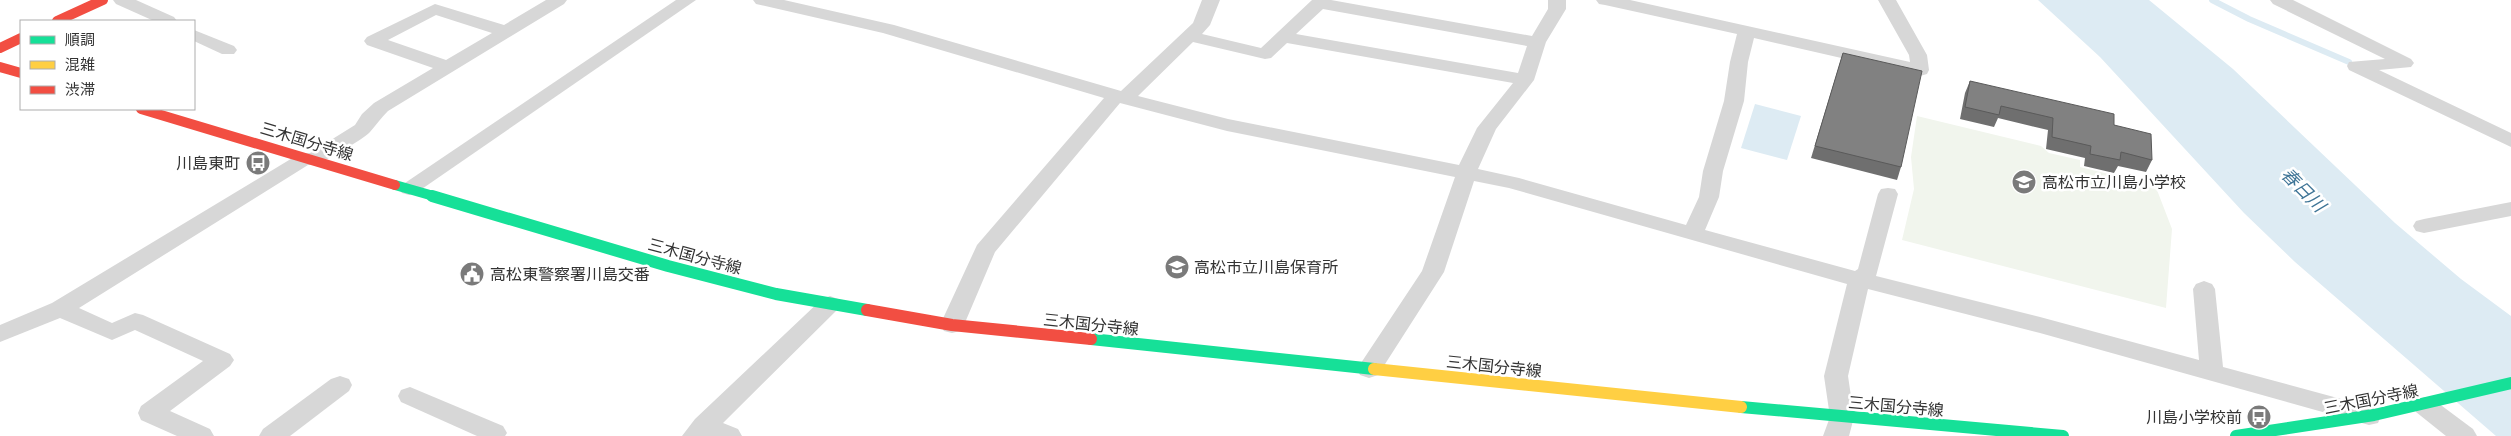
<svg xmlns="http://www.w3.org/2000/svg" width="2511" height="436" viewBox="0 0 2511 436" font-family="'Public Sans','Noto Sans JP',sans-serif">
<rect width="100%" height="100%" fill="#fff"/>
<polygon fill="#f1f5ed" points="1917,116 2041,146 2049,153 2080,160 2080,167 2125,178 2157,190 2172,229 2166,308 1902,240 1914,189 1911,157"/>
<g fill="#ddebf3">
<polygon points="2038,0 2149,0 2233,69 2395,223 2461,279 2511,316 2511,436 2496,436 2295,262 2244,213 2100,57"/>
<polygon points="1755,104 1801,116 1787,160 1741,148"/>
</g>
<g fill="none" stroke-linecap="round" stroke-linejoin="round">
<polyline stroke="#ddebf3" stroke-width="6" points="2212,0 2249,19 2349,62"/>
<g fill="#d7d7d7" fill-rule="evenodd">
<polygon points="113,0 136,0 174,17 177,21 154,21 116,4"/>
<path d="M546,0H567L564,4L388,111C381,118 376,125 370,132C362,140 318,167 308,165L79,308L112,323L135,313L143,315L230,354L234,360L230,366L170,411L210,429L214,436H177L141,420L138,413L141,406L203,361L135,330L112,340L60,318L0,342V325L52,303L299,154L310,153L355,125L362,114L374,103L433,68L367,45L364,41L367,37L435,4L504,25ZM436,15L492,33L446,60L388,40Z"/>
<polygon points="676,0 696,0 416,193 409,195 402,193 399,189 402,185"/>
<path d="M753,0H784L894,25L1121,91L1193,23L1202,0H1220L1210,25L1202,34L1261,48L1312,0H1331L1532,36L1548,9V0H1566V9L1546,42L1534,80L1496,129L1478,169L1519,178L1686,225L1699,197L1703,171L1724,101L1730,62L1737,34L1605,5L1599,4L1596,0H1630L1910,62L1909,55L1878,0H1896L1927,55L1929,70L1927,74L1920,76L1754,38L1748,62L1744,101L1723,171L1719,197L1705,230L1855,271L1858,269L1878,194L1881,189L1888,188L1895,189L1898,194L1876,276L2040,317L2199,360L2193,289L2196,284L2204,281L2212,284L2215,289L2223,367L2378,409L2381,416L2378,423L2369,425L2040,333L1868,289L1848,376L1854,417L1849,436H1823L1830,417L1824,376L1847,284L1509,188L1474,181L1444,272L1378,375L1369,378L1360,375L1357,369L1422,271L1455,177L1227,131L1120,103L995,252L964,325L960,331L952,333L944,331L940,325L977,245L1104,98L883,33L756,4ZM1323,9L1527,46L1518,73L1296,34ZM1193,42L1265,59L1271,58L1287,43L1513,83L1477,128L1459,165L1228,119L1138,96Z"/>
<polygon points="2270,0 2293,0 2411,59 2414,63 2411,67 2379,70 2511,133 2511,147 2349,70 2347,66 2349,62 2385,59 2273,4"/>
<polygon points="194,30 234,46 237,50 234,54 222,54 194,41"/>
<polygon points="2511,202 2511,216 2424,233 2416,231 2413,226 2416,221 2424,219"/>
<polygon points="830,296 838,299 841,304 838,309 723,423 738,429 742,436 682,436 695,419 822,299"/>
<polygon points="340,376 349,379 352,385 349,391 290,436 259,436 263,429 331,379"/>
<polygon points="410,387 503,426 507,433 505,436 477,436 401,402 398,396 401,390"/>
<polygon points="2425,397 2434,400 2473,429 2477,436 2446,436 2416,412 2413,406 2416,400"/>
</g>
<polyline stroke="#16e098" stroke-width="10" points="395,185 437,197"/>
<g stroke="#16e098" stroke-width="12">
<polyline points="432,196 668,266 776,294 867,310"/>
<polyline points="1091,339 1374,369"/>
<polyline points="1741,407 2063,436"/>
<polyline points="2236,436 2374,415 2511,383"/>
</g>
<polyline stroke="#ffcf43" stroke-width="12" points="1374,369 1741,407"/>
<g stroke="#f24e42" stroke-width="10">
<polyline points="57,21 103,0"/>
<polyline points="0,48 21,38"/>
<polyline points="0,67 21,73"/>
<polyline points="141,109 395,185"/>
</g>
<polyline stroke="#f24e42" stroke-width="12" points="867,310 952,325 1091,339"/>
</g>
<g fill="#6f6f6f">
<polygon points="1843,53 1901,167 1897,180 1811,158"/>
<polygon points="1970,81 2114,125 2152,160 2146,172 2118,166 2114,173 2084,166 2085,158 2046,149 2048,130 1998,118 1994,127 1960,119 1965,93"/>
</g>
<g fill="#818181" stroke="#5a5a5a">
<polygon points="1843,53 1922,71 1901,167 1815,146"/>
<polygon points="1970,81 2114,114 2114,125 2151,134 2152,160 2121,152 2120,160 2090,154 2091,146 2052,137 2053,118 2001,106 1999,115 1965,107"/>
</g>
<defs>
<symbol id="bus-disc" viewBox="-11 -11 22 22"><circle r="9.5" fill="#7a7a7a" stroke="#fff"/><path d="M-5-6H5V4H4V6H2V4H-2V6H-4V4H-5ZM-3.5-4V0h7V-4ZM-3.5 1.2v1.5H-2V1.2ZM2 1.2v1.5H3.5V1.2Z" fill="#fff"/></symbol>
<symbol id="school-disc" viewBox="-11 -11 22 22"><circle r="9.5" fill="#7a7a7a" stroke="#fff"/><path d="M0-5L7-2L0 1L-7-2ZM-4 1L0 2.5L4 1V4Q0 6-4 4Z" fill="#fff"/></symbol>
<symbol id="civic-disc" viewBox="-11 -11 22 22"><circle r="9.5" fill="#7a7a7a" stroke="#fff"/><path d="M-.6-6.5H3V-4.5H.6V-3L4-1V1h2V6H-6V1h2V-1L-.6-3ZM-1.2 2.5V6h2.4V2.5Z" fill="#fff"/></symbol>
</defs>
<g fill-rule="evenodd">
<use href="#bus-disc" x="244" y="149" width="28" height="28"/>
<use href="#school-disc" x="2010" y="168" width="28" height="28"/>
<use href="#school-disc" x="1163" y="253" width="28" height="28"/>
<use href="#civic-disc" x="458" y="260" width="28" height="28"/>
<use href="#bus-disc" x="2245" y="403" width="28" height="28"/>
</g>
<g text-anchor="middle" stroke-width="5" stroke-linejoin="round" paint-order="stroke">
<g font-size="16" fill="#333" stroke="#fff">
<text transform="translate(307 141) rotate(17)" y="6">三木国分寺線</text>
<text transform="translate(695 256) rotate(15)" y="6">三木国分寺線</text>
<text transform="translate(1091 324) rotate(6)" y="6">三木国分寺線</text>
<text transform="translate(1494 366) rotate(6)" y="6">三木国分寺線</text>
<text transform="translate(2371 399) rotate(-11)" y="6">三木国分寺線</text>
<text transform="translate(1896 406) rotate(5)" y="6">三木国分寺線</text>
</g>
<g font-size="16" fill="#333" stroke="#fff" text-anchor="start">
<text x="240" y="169" text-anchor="end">川島東町</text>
<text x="2042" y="188">高松市立川島小学校</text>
<text x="1194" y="273">高松市立川島保育所</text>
<text x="490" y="280">高松東警察署川島交番</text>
<text x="2242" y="423" text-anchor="end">川島小学校前</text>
</g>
<g font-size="18" font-style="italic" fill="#3f7597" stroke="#fff">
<text transform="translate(2303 190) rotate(45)" y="6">春日川</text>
</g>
</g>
<rect x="20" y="20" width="175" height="90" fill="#ffffff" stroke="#adadad"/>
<rect x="30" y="36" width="25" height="8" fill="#16e098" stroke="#adadad"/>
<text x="65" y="45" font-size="15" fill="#333333">順調</text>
<rect x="30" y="61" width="25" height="8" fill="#ffcf43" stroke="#adadad"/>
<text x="65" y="70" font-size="15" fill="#333333">混雑</text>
<rect x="30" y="86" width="25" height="8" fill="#f24e42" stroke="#adadad"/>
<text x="65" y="95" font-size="15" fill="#333333">渋滞</text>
</svg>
